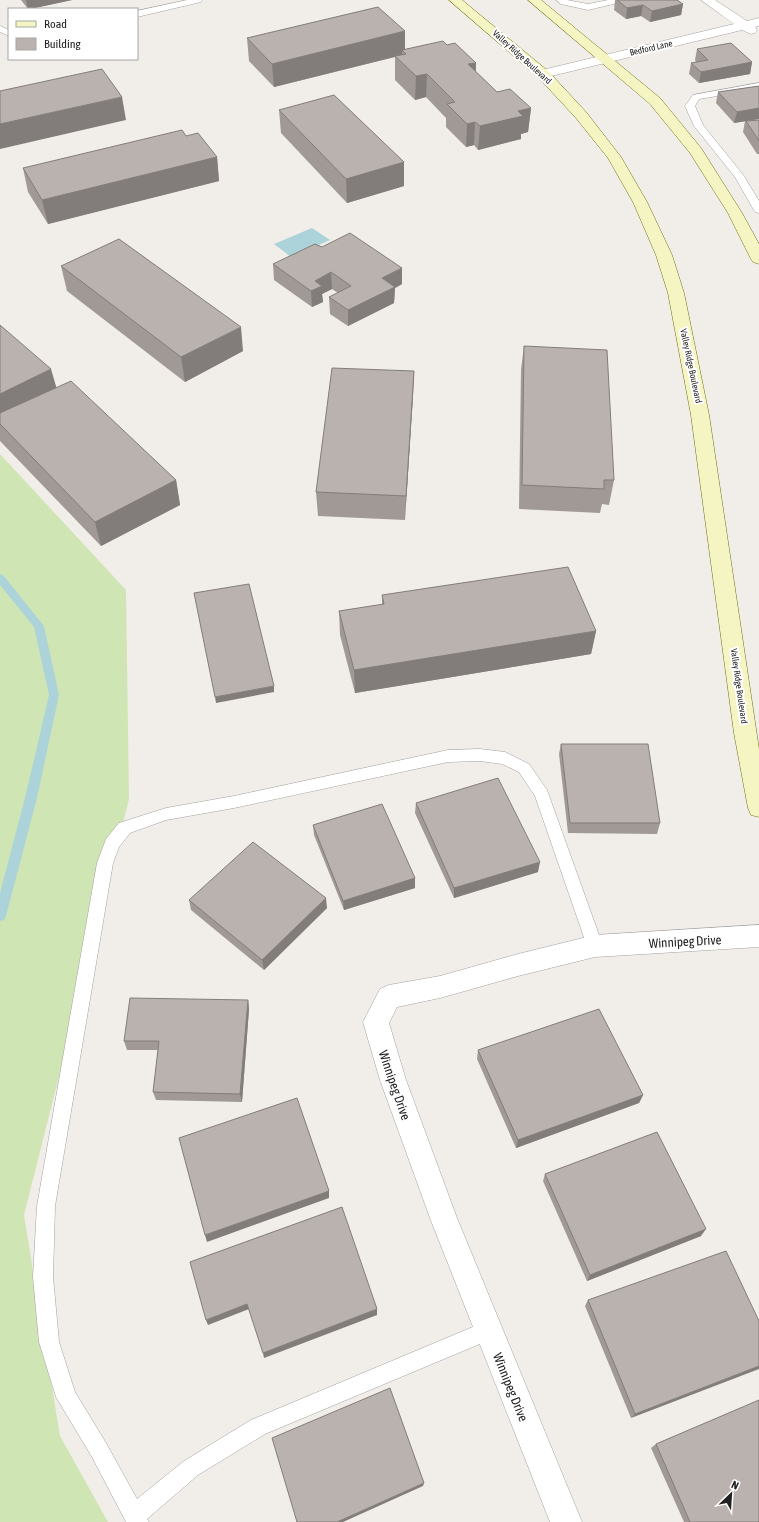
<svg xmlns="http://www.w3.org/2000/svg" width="759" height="1522" viewBox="0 0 759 1522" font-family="'Asap Condensed',sans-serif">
<rect width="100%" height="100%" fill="#f1ede9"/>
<polygon fill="#d0e5b4" points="0,454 126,590 129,799 24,1215 60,1436 108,1522 0,1522"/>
<polygon fill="#add3da" points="312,228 330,240 291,257 274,244"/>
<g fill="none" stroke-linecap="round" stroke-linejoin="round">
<polygon fill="#add3da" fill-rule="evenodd" points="0,574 3,575 44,626 59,695 37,798 6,916 4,920 0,921 0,893 25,798 49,695 34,627 0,585"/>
<defs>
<g id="lane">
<polygon points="187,0 202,0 201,2 137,17 137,11"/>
<polygon points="556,0 567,0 588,4 608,0 623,0 622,2 588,10 561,4"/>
<polygon points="0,26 9,30 9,36 0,32"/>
<polygon points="759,83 759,89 699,99 695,106 703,125 744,176 759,201 759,213 755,212 735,177 694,126 685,106 693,95"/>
<polygon points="480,749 505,752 529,764 547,790 603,946 601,951 595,953 589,951 587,946 535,796 519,772 502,764 480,761 448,762 234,808 166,820 130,833 119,847 113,863 55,1206 53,1277 59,1342 75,1392 106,1443 137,1499 184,1461 251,1420 487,1321 494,1324 497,1331 494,1338 265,1434 198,1475 147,1519 149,1522 126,1522 92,1457 56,1397 39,1342 33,1277 37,1206 97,863 106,839 119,823 166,808 234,796 448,750"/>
</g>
<g id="street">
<polygon points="701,0 715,0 747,21 759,18 759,26 755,27 757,30 755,33 751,34 742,30 543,78 538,77 536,74 538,71 734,24"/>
<polygon points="759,925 759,947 595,957 518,976 440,998 397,1007 389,1023 406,1080 457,1218 582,1522 550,1522 430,1218 380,1080 363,1022 380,989 389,985 440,976 518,954 595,935"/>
</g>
<g id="secondary">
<polygon points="449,0 462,0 548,71 586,112 621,157 647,202 672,255 684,293 709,415 759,749 759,817 751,815 748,808 734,733 691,415 668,293 656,255 633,202 608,158 576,118 538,77"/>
<polygon points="528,0 541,0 660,98 701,148 742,213 759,244 759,264 753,262 751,259 728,213 690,153 650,104"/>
</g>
</defs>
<use href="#lane" stroke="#a2a2a2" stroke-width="1"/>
<use href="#street" stroke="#a2a2a2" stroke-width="1"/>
<use href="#secondary" stroke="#6d710f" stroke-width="1"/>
<use href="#lane" fill="#fff" fill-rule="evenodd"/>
<use href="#street" fill="#fff" fill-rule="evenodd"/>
<use href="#secondary" fill="#f5f4c3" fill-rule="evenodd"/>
</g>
<g fill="#a09996">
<polygon points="21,0 72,0 30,9 28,9"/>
<polygon points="615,0 677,0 683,4 681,15 650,22 641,16 626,19 614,10"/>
<polygon points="405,31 405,50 447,45 476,63 476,72 497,92 531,108 528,132 521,134 521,139 478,150 474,145 466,147 446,127 446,118 426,97 415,100 395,80 395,57 274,87 249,61 247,38"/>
<polygon points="697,49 752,62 750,74 699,83 689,74 691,63 696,62 695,60"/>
<polygon points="759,86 759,119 752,120 759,120 759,154 757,154 743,132 745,121 734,123 716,103 718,92"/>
<polygon points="279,110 404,186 347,203 281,133"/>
<polygon points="186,136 217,157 219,181 48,224 28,192 23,168"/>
<polygon points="322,247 402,268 402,284 395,288 394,303 348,326 330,314 329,297 338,293 332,289 322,294 323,302 312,307 274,280 273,264"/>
<polygon points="61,266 243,351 185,382 67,291"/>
<polygon points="0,325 56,388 176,480 180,505 101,546 0,441"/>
<polygon points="524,346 614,480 609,505 602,504 600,513 519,509 521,370"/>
<polygon points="414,371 413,395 405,520 318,516 316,492"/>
<polygon points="382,595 596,631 591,654 355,693 340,635 339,611 382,605"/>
<polygon points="561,744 660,823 657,834 568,833 559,754"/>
<polygon points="416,803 538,872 454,898 415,813"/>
<polygon points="313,825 415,878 415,888 344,910 314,835"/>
<polygon points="189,900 327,908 264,970 191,910"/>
<polygon points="248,1000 249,1009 242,1102 156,1100 153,1092 158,1050 127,1050 124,1041"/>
<polygon points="478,1050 643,1095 639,1103 516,1148 477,1059"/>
<polygon points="545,1174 701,1236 587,1281 543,1181"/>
<polygon points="588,1300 759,1321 631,1418 585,1306"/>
<polygon points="656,1444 759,1522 684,1522 651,1448"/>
</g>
<g fill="#827d7a">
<polygon points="26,0 72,0 30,9 28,9"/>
<polygon points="683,4 681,15 650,22 652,11"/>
<polygon points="643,5 641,16 626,19 627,8"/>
<polygon points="405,31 405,53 402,50 402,55 274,87 272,64"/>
<polygon points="752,62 750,74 699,83 701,72"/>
<polygon points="476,63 475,86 468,64"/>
<polygon points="427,74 426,97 415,100 416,76"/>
<polygon points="122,97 126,120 0,149 0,124"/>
<polygon points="531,108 528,132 521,134 521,139 478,150 480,126 518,111"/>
<polygon points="759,108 759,119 734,123 737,112"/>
<polygon points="475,122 474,145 466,147 467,124"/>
<polygon points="217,157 219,181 48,224 42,200"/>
<polygon points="404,162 404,186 347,203 346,179"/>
<polygon points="402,268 402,284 395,288 394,303 348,326 348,310 382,278"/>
<polygon points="331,272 332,289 322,294 323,302 312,307 311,291 315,281"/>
<polygon points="241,327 243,351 185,382 181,357"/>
<polygon points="51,369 58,393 0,422 0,394"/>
<polygon points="414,371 413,395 405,520 406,496"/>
<polygon points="176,480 180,505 101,546 95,522"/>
<polygon points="596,631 591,654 355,693 354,670"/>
<polygon points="274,686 274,692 216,703 215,697"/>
<polygon points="540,862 538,872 454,898 454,888"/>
<polygon points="415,878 415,888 344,910 343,901"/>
<polygon points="326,898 327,908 264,970 262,960"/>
<polygon points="248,1000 249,1009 242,1102 240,1094"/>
<polygon points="643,1095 639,1103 516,1148 518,1140"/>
<polygon points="329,1191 329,1198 207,1242 205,1235"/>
<polygon points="706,1229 701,1236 587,1281 590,1275"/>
<polygon points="247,1304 249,1309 208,1325 206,1320"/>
<polygon points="377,1309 377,1315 264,1358 263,1353"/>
<polygon points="759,1366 759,1369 631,1418 635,1414"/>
<polygon points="424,1483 423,1486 343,1522 337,1522"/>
</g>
<g fill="#bab2ae" stroke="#827d7a">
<polygon points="617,0 677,0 683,4 652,11 643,5 627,8"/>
<polygon points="378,7 405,31 272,64 247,38"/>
<polygon points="443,41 447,45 455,43 476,63 468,64 497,92 510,89 531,108 518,111 523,116 480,126 475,122 467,124 447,104 455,102 427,74 416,76 395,56 406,54 402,50"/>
<polygon points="731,43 752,62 701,72 691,63 708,60 697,49"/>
<polygon points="102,69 122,97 0,124 0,91"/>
<polygon points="759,86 759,108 737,112 718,92"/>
<polygon points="334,95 404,162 346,179 279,110"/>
<polygon points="759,120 759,141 746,121"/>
<polygon points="182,130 186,136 198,133 217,157 42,200 23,168"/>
<polygon points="350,233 402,268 382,278 395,287 348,310 329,297 351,286 331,272 315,281 322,286 311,291 273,264 315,244 322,247"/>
<polygon points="119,239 241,327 181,357 61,266"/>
<polygon points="0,325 51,369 0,394"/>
<polygon points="524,346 607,350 614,480 604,480 604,489 522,485"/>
<polygon points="332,368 414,371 406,496 316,492"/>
<polygon points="71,381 176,480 95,522 0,424 0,413"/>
<polygon points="568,567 596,631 354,670 339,611 384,604 382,595"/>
<polygon points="249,584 274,686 215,697 194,593"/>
<polygon points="561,744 648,744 660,823 570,823"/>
<polygon points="498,778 540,862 454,888 416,803"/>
<polygon points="382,804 415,878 343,901 313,825"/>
<polygon points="253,842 326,898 262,960 189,900"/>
<polygon points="130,998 248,1000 240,1094 153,1092 159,1041 124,1041"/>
<polygon points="599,1009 643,1095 518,1140 478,1050"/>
<polygon points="297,1098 329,1191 205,1235 179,1138"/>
<polygon points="657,1132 706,1229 590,1275 545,1174"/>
<polygon points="342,1207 377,1309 263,1353 247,1304 206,1320 190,1262"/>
<polygon points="726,1251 759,1321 759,1366 635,1414 588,1300"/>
<polygon points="390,1388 424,1483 337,1522 297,1522 272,1438"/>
<polygon points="759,1400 759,1522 690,1522 656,1444"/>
</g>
<g text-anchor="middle" stroke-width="4" stroke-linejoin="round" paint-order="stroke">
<g font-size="9" fill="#212121" stroke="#fff">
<text transform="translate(651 48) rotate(-13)" y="3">Bedford Lane</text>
<text transform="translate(522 57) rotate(42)" y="3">Valley Ridge Boulevard</text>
<text transform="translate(691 366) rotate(78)" y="3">Valley Ridge Boulevard</text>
<text transform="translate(739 686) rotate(82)" y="3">Valley Ridge Boulevard</text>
</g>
<g font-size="13" fill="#212121" stroke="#fff">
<text transform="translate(685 941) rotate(-3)" y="5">Winnipeg Drive</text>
<text transform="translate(395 1085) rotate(71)" y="5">Winnipeg Drive</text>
<text transform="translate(511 1387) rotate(68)" y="5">Winnipeg Drive</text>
</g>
</g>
<rect x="8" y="8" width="130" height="52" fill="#ffffff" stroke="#a6a6a6"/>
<rect x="16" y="21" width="20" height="6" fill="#f5f4c3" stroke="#a6a6a6"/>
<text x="44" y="28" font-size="12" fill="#212121">Road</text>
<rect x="16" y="38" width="20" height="12" fill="#bab2ae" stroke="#a6a6a6"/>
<text x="44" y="48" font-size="12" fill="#212121">Building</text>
<g transform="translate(731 1494) rotate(25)" stroke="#ffffff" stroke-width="3" paint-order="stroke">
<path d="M0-3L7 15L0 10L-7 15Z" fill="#212121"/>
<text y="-6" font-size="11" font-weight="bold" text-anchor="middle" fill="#212121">N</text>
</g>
</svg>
